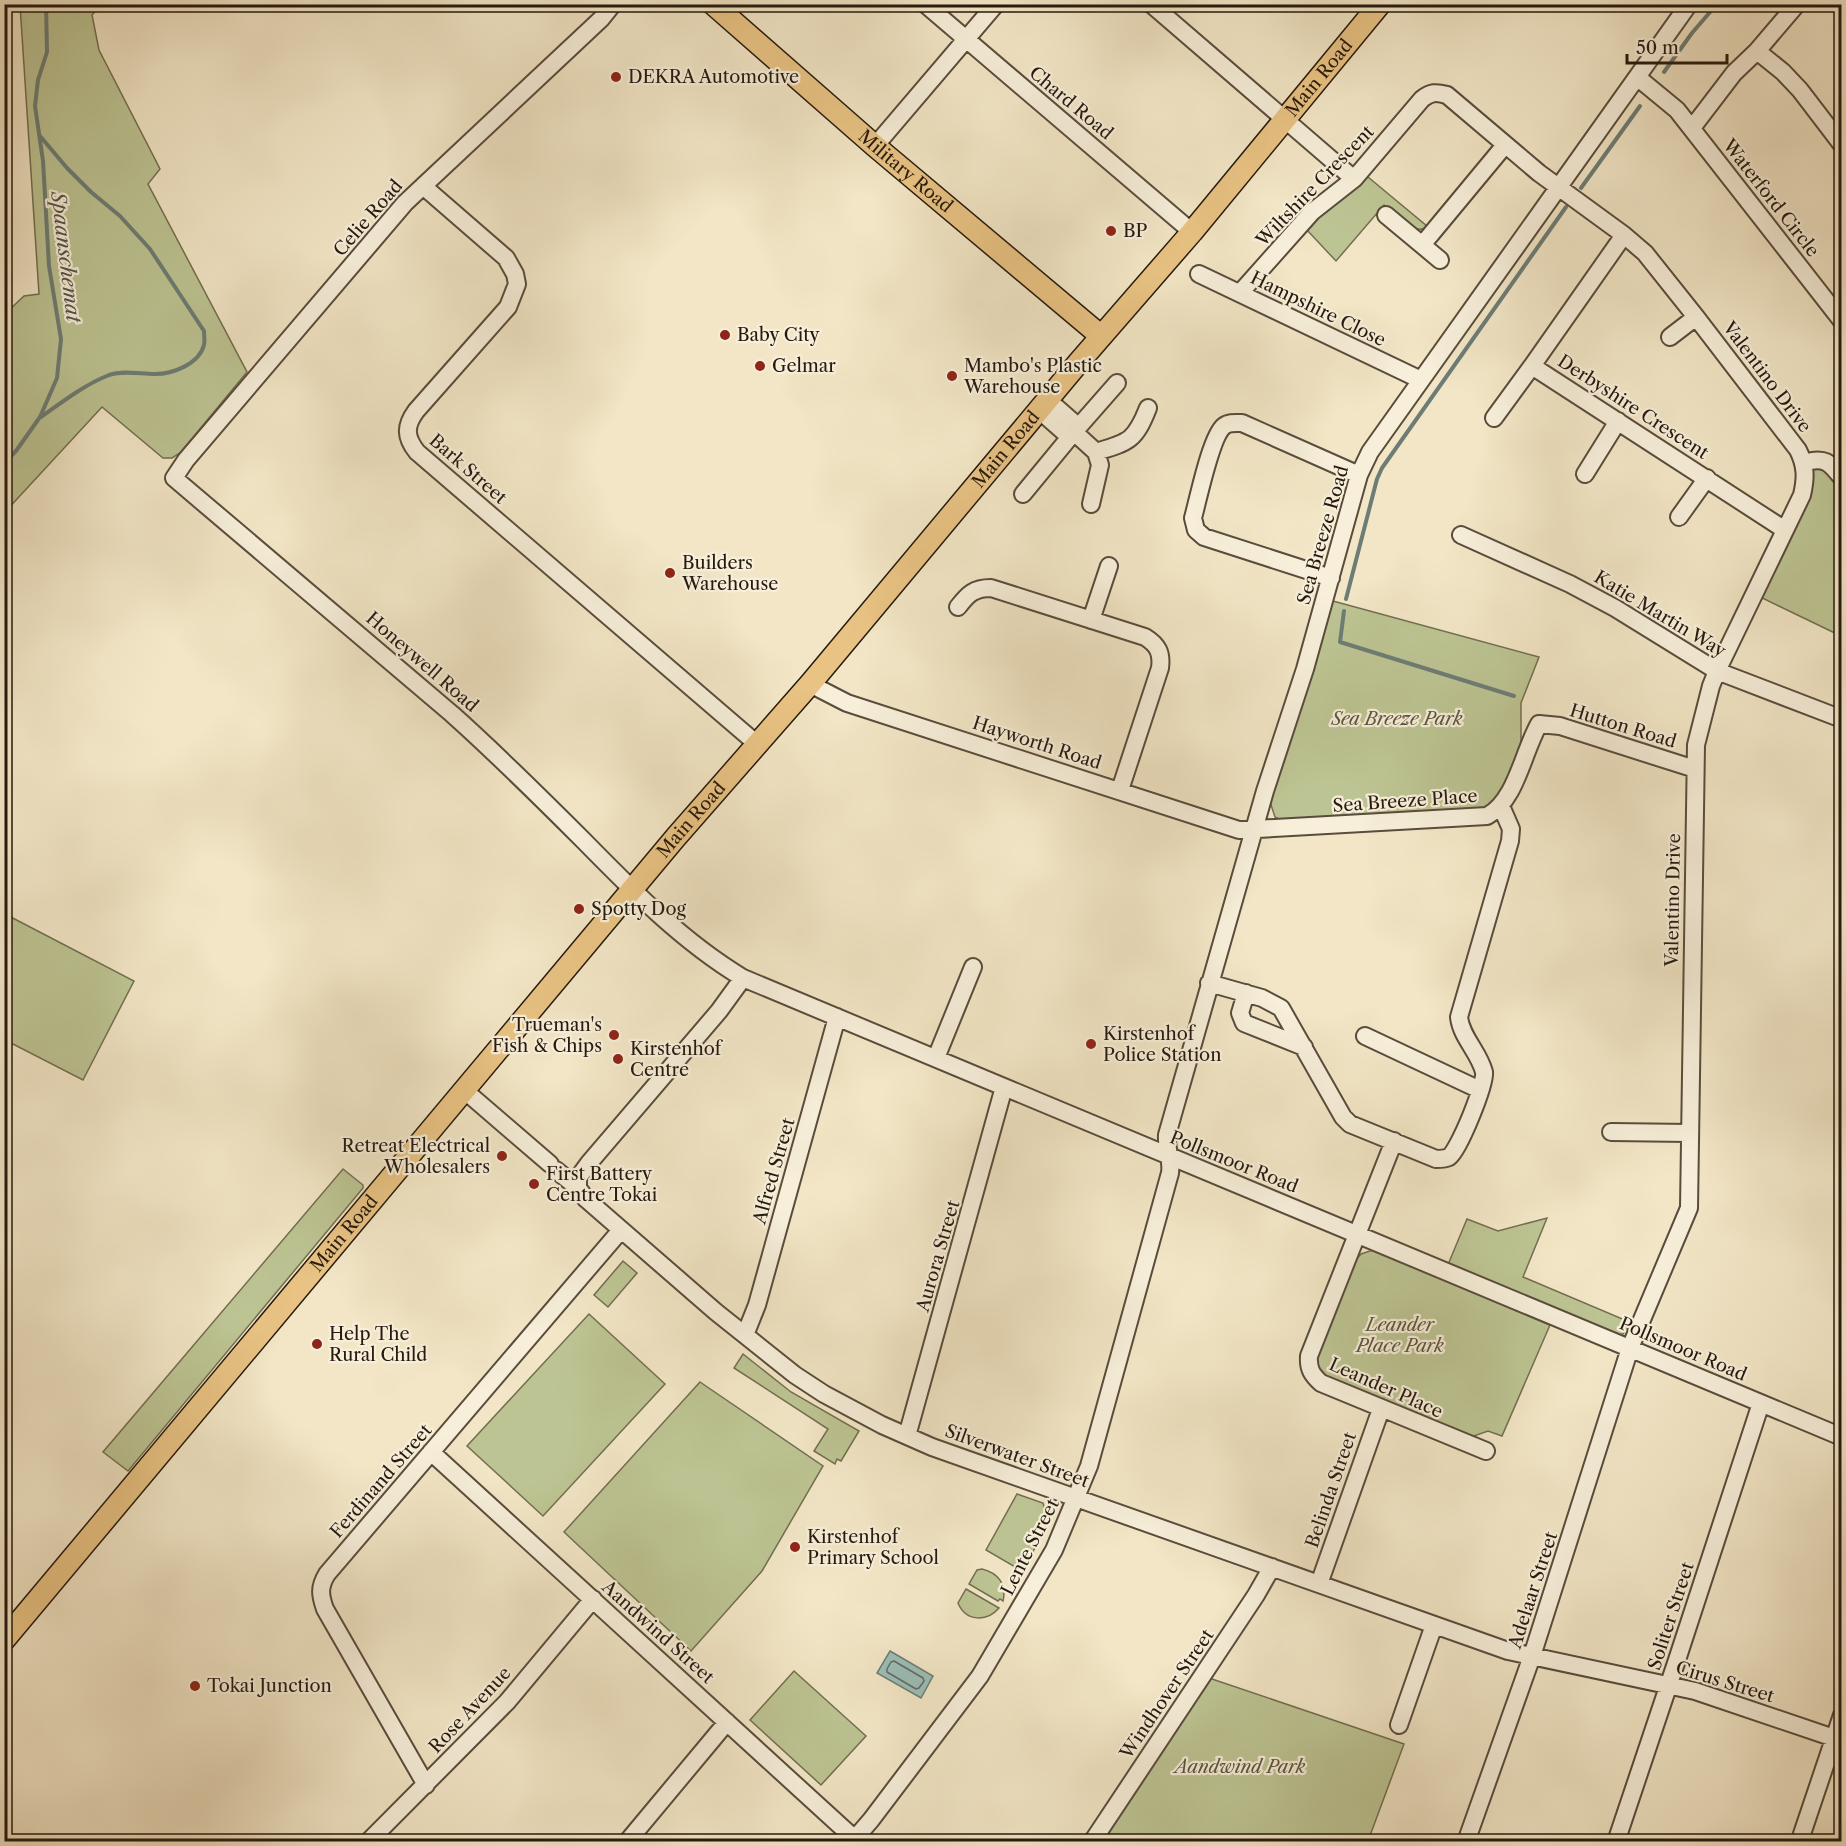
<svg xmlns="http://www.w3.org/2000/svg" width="1846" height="1846" font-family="'Libre Caslon Text',serif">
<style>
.green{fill:#bdc493;stroke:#726e50;stroke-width:1.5}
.water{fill:#9cbfb9;stroke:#6d7d75;stroke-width:1.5}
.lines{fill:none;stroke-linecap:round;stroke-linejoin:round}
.shore{stroke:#616c64;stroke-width:1.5}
.stream{stroke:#6d7d75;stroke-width:4}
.minor-casing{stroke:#594c3c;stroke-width:20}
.major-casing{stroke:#26190e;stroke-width:24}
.minor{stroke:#f7efda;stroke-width:16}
.major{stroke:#e9c383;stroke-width:21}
.poi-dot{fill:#8f2418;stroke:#f7efda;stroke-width:2}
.labels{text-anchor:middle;stroke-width:4.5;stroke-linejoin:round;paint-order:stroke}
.poi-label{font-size:18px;fill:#26190e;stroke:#f7efda;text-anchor:start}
.street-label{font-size:18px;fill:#26190e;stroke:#f7efda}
.park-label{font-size:18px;font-style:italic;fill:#5b553d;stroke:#f7efda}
.water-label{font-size:20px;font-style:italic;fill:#4f534a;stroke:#f7efda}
</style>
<rect width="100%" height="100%" fill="#f2e6c6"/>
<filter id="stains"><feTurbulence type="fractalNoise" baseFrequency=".00333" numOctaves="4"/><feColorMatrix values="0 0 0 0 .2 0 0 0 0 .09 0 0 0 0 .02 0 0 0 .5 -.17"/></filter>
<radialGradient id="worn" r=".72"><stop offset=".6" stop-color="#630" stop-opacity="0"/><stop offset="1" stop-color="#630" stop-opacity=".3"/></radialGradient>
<!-- green -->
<path class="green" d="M 20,5 L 101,5 L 92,15 L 99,50 L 160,169 L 148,184 L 247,372 L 180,453 L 172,458 L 163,458 L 102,407 L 5,512 L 5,314 L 24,296 L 39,294 Z
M 1368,177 L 1428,227 C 1412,236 1396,215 1384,205 L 1336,261 L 1306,229 L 1321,212 Z
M 1813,460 L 1841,478 L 1841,636 L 1754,594 Z
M 1333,601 L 1539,657 L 1521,703 L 1521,745 L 1499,799 L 1489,809 L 1287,823 L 1275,817 L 1270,802 Z
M 5,914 L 134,981 L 83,1080 L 5,1040 Z
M 343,1169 L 363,1185 L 363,1188 L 128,1471 L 103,1452 Z
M 1547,1218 L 1523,1277 L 1632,1323 L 1623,1334 L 1610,1335 L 1447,1267 L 1467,1219 L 1498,1231 Z
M 1373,1250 L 1550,1325 L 1502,1436 L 1488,1431 L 1471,1437 L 1327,1379 L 1317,1369 L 1315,1356 L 1354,1262 L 1361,1254 Z
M 623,1261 L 637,1273 L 608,1307 L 594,1295 Z
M 589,1314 L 665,1384 L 543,1516 L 467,1446 Z
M 743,1354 L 791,1392 L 859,1431 L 841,1461 L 837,1459 L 835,1464 L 814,1451 L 828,1429 L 734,1368 Z
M 700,1382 L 823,1466 L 762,1571 L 691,1651 L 564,1532 Z
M 1017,1494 L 1043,1503 L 1049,1523 L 1022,1571 L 986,1550 Z
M 982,1569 C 998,1573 1007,1584 1003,1601 L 1000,1599 L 998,1601 L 969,1584 L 977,1570 Z
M 966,1589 L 999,1608 C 987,1622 966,1622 958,1603 Z
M 794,1671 L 866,1736 L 821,1785 L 750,1720 Z
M 1209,1678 L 1404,1744 L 1368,1841 L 1100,1842 Z"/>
<!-- water -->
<path class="water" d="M 890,1651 L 933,1676 L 921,1698 L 877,1673 Z"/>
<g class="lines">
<!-- shore -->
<path class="shore" d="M 894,1661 L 923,1678 L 924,1681 L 919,1688 L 916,1689 L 887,1672 L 887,1669 L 891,1662 Z"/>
<!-- stream -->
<path class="stream" d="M 1664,72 L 1692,33 L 1717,4
M 40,136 L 67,168 L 91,192 L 120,216 L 150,249 L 204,331 C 204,335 205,341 204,345 C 199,364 173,374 155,374 C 140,374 123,370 109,375 C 84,385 62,402 41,417
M 1581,188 L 1640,106
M 4,463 L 16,451 L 40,417 L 57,378 L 61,339 L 49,266 L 43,161 L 35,106 L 38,80 L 47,52 L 46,4
M 1346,599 L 1377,479 L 1382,468 L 1566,207
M 1344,611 L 1340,642 L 1514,696"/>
<!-- minor casing -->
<g class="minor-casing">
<path id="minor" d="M 613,4 L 601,19 L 405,203 L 186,460 L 174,478 L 452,714 C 498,755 541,798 584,841 C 633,891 683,942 743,978 L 1842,1437
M 925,4 L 1192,232
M 1151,4 L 1354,179
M 1839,4 L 1842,6
M 1757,51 L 1783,72 L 1800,90 L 1842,145
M 1637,77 L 1677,110 L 1842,321
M 1692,128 L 1734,73 L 1757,51 L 1797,4
M 875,146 L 996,4
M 423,186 L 506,258 L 515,274 L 517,284 L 508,307 L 416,411 C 405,426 405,437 417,452 L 757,744
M 1386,215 L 1440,260
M 1624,235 L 1532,366 L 1785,530
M 1422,245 L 1505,145
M 1199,274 L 1421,380
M 1240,293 L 1312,212 L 1354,179 L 1422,99 C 1431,92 1436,92 1447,95 L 1539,173 L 1624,235 L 1645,253 L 1696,317 L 1798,450 C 1806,466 1806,478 1802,495 L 1717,671 L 1711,686 L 1696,745 L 1689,1208 L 1630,1348 L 1532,1656 L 1466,1842
M 1670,337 L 1696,317
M 1048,400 L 1073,422 L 1074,432
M 1039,410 L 1064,432 L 1074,432 L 1096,452 C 1129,442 1135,441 1148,408
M 1494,418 L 1532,366
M 1804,463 C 1825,456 1830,463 1842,478
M 1585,474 L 1618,421
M 1023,494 L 1074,432 L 1117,383
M 1091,504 L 1100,465 L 1096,452
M 1679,517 L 1707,478
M 1461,535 L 1570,584 L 1615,608 L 1717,671 L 1842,719
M 1331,578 L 1204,537 L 1196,530 L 1193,518 C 1198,500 1211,436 1224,426 C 1229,422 1236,423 1242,423 L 1359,475
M 958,607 C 968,594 974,588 991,588 L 1145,637 C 1158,645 1162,653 1160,668 L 1120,790
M 1091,620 L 1109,566
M 810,684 L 847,703 L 1239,830 L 1487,816 C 1516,801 1523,752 1539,724 L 1560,726 L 1695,769
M 1209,983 L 1262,998 L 1281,1008 L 1343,1117 L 1350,1124 L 1436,1159 C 1440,1159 1445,1159 1449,1157 C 1459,1150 1486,1083 1484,1072 C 1479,1052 1461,1037 1459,1017 L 1510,841 L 1511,829 L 1501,806
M 1246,993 L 1240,1013 L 1244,1023 L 1304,1047
M 1365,1036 L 1480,1090
M 936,1058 L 973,967
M 464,1090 L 550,1164
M 1611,1132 L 1690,1133
M 1394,1141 L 1309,1356 C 1308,1369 1312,1375 1321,1383 L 1486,1451
M 556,1170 L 578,1188 L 586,1199 L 716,1312 L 795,1375 L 824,1394 L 882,1425 L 932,1447 L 1508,1651 L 1695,1691 L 1834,1738
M 578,1188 L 578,1178 L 589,1163 L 719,1011 L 743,978
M 745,1335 L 757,1305 L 837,1017
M 907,1436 L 1004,1087
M 431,1452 L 858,1842
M 1319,1584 L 1381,1409
M 1399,1725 L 1434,1625
M 426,1785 L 325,1609 C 320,1595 319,1587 327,1574 L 621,1230
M 368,1842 L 507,1702 L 593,1599
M 627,1842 L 727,1722
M 852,1842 L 871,1820 L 980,1676 L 1054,1550 L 1089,1466 L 1170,1173 C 1172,1160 1166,1149 1167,1135 L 1265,791 L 1305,669 L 1359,475 L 1370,452 L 1689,4
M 1092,1842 L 1256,1595 L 1272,1567
M 1616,1842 L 1677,1660 L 1761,1403
M 1802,1842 L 1802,1834 L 1842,1715"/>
</g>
<!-- major casing -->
<g class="major-casing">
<g id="major">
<path id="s1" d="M 713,4 L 875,146 L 1101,336"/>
<path id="s2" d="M 4,1640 L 676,837 L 810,684 L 1079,362 L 1192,232 L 1380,4"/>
</g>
</g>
<!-- minor -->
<use href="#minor" class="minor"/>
<!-- major -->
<use href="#major" class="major"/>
</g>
<!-- markers -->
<g class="poi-dot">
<circle cx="616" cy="77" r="6"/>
<circle cx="1111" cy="231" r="6"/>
<circle cx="725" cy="335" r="6"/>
<circle cx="760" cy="366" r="6"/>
<circle cx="952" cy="376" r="6"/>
<circle cx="670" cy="573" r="6"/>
<circle cx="579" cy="909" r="6"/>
<circle cx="614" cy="1035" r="6"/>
<circle cx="1091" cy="1044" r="6"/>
<circle cx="618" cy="1059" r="6"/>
<circle cx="502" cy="1156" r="6"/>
<circle cx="534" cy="1184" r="6"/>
<circle cx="317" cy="1344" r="6"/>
<circle cx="795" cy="1547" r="6"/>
<circle cx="195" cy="1686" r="6"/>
</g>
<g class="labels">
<!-- poi labels -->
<g class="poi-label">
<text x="628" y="83">DEKRA Automotive</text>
<text x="1123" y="237">BP</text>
<text x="737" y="341">Baby City</text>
<text x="772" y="372">Gelmar</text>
<text x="964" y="372">Mambo's Plastic<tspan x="964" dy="21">Warehouse</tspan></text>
<text x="682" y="569">Builders<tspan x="682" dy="21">Warehouse</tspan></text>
<text x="591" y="915">Spotty Dog</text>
<text x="602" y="1031" text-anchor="end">Trueman's<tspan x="602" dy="21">Fish &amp; Chips</tspan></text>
<text x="1103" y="1040">Kirstenhof<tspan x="1103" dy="21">Police Station</tspan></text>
<text x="630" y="1055">Kirstenhof<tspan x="630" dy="21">Centre</tspan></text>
<text x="490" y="1152" text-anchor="end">Retreat Electrical<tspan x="490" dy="21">Wholesalers</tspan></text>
<text x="546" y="1180">First Battery<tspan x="546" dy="21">Centre Tokai</tspan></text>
<text x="329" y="1340">Help The<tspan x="329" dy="21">Rural Child</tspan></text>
<text x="807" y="1543">Kirstenhof<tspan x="807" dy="21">Primary School</tspan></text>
<text x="207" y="1692">Tokai Junction</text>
</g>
<!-- street labels -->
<g class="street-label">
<text dy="6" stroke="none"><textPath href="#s2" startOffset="2042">Main Road</textPath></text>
<text transform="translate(1071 103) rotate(40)" y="6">Chard Road</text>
<text dy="6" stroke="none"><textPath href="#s1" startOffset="255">Military Road</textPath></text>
<text transform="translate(1315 186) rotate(-46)" y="6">Wiltshire Crescent</text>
<text transform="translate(1771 198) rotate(52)" y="6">Waterford Circle</text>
<text transform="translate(368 218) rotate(-49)" y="6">Celie Road</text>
<text transform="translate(1318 309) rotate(26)" y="6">Hampshire Close</text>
<text transform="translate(1767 377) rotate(53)" y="6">Valentino Drive</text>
<text transform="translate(1633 407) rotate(33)" y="6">Derbyshire Crescent</text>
<text dy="6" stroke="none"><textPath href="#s2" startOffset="1556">Main Road</textPath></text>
<text transform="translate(468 469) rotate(41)" y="6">Bark Street</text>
<text transform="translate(1323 535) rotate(-74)" y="6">Sea Breeze Road</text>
<text transform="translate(1660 614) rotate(31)" y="6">Katie Martin Way</text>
<text transform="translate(422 662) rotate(41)" y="6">Honeywell Road</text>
<text transform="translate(1623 726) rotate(17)" y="6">Hutton Road</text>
<text transform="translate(1037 743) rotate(18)" y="6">Hayworth Road</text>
<text transform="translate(1405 801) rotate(-4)" y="6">Sea Breeze Place</text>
<text dy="6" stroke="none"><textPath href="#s2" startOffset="1070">Main Road</textPath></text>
<text transform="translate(1673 900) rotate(-89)" y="6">Valentino Drive</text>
<text transform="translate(1234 1162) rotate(22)" y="6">Pollsmoor Road</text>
<text transform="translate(774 1171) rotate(-74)" y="6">Alfred Street</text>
<text dy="6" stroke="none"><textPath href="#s2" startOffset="530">Main Road</textPath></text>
<text transform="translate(938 1256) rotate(-74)" y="6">Aurora Street</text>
<text transform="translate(1683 1349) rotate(23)" y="6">Pollsmoor Road</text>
<text transform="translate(1386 1388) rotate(24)" y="6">Leander Place</text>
<text transform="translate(1017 1456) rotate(20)" y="6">Silverwater Street</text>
<text transform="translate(381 1481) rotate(-49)" y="6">Ferdinand Street</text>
<text transform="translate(1331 1490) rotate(-71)" y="6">Belinda Street</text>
<text transform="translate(1030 1547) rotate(-63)" y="6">Lente Street</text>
<text transform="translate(1533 1590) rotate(-72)" y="6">Adelaar Street</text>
<text transform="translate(1671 1616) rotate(-72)" y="6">Soliter Street</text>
<text transform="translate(658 1632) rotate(42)" y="6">Aandwind Street</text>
<text transform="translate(1725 1682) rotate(17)" y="6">Cirus Street</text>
<text transform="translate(1167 1694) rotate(-56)" y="6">Windhover Street</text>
<text transform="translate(470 1710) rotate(-47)" y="6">Rose Avenue</text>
</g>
<!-- park labels -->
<g class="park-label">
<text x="1397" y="725">Sea Breeze Park</text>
<text x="1400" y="1331">Leander<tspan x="1400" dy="21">Place Park</tspan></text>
<text x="1240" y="1773">Aandwind Park</text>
</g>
<!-- water labels -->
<g class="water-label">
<text transform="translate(66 257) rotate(83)" y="7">Spaanschemat</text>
</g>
</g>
<!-- margin -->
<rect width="1846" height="1846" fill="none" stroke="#f2e6c6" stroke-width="24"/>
<rect x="6" y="6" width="1834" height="1834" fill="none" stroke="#26190e" stroke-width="3"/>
<rect x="12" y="12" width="1822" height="1822" fill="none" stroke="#26190e" stroke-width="1.5"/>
<!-- scale -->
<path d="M1627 54v9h100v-9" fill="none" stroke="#26190e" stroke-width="3"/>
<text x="1636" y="54" font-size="18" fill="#26190e" stroke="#f7efda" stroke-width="4.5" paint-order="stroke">50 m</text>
<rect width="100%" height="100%" filter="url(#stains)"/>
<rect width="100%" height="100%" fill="url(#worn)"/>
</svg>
